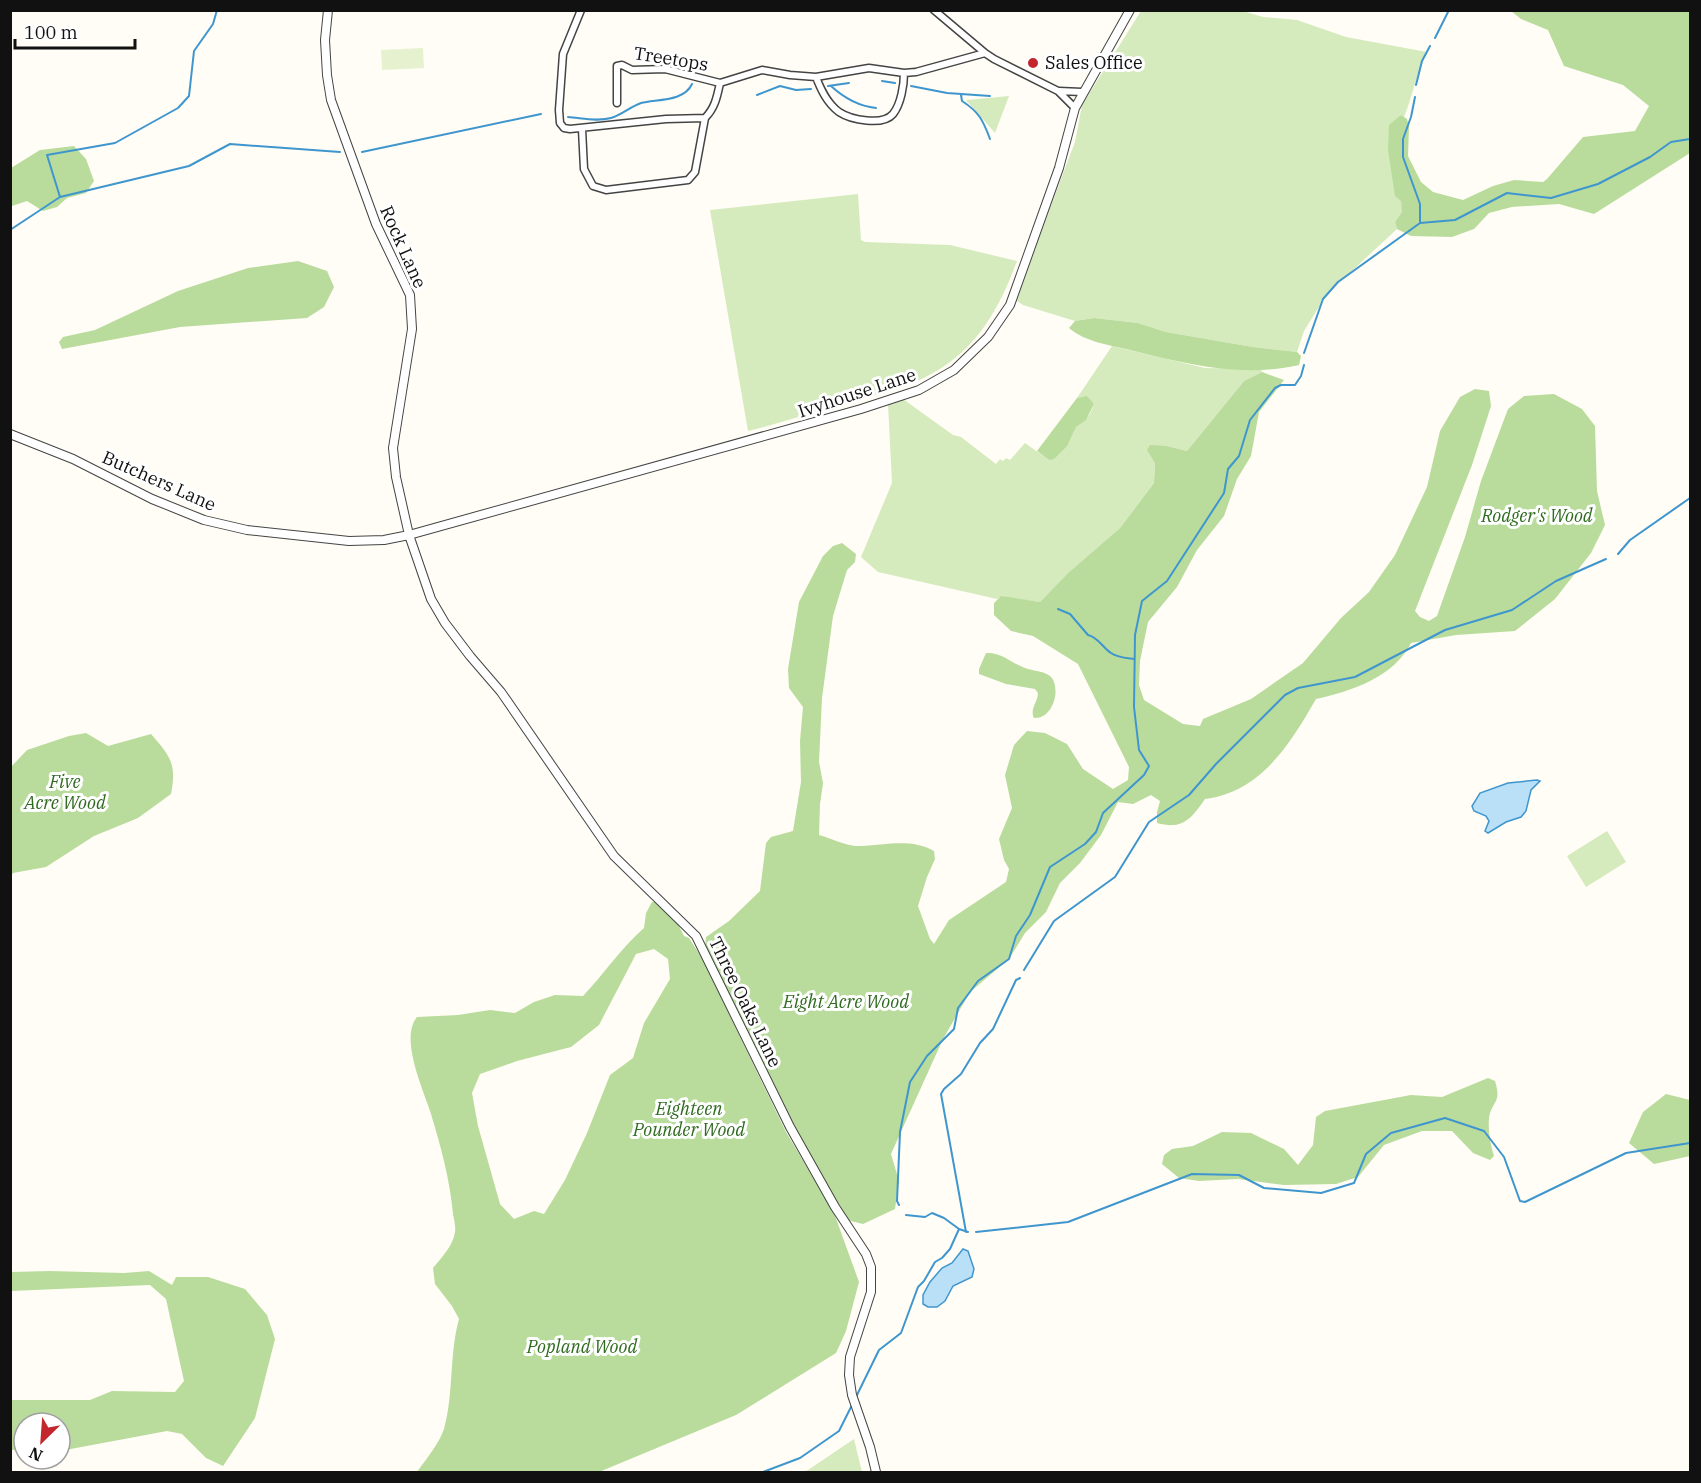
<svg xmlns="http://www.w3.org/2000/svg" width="1701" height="1483" font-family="'IBM Plex Serif',serif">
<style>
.green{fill:#d5ebbd}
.forest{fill:#b9dc9c;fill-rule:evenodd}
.pitch{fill:#e6f2cf}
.water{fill:#b9e0f7;stroke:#3f96cf;stroke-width:1.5}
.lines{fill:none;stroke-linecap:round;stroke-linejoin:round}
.stream{stroke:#3f96cf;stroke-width:2}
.minor-casing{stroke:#444;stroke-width:9}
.tertiary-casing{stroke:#444;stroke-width:10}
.minor{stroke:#fff;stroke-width:6}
.tertiary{stroke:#fff;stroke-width:8}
.poi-dot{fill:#c4262e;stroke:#fff;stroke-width:2}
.labels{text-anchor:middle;stroke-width:6;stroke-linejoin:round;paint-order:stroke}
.street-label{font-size:18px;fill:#111;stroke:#fff}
.poi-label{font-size:18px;fill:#111;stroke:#fff;text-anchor:start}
.park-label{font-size:18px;font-style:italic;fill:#2f6b1f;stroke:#fff}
</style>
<rect width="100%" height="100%" fill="#fffdf5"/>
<!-- green -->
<path class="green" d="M 1141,11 L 1243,11 L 1263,17 L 1297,20 L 1346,37 L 1427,52 C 1416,74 1413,95 1404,117 L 1400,115 L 1402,213 L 1395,222 L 1397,229 L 1327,294 L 1304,331 L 1297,352 L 1253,347 L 1166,332 L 1138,323 L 1094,318 L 1075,321 L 1023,305 L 1017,301 L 1016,298 L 1075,142 L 1082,105 Z
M 1009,96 L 995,133 L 966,100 L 967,100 Z
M 858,194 L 861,240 L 865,242 L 950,245 L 1017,261 C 1000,307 978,348 933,373 C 908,388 874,394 846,403 C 814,412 781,423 748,431 L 710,210 Z
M 1112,346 L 1205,368 L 1261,369 L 1262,372 L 1244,381 L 1187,451 L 1167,446 L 1155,463 L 1154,483 L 1120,528 L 1068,573 L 1040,602 L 1001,597 L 997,599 L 878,572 L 861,557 L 892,483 L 888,404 L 903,399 L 953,435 L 961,437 L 996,464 L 1000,459 L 1003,461 L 1006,458 L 1010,460 L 1025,443 L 1049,460 C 1058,450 1068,435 1077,426 C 1088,416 1088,420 1094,404 L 1087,397 L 1077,398 Z
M 1607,831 L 1626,862 L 1586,887 L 1567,856 Z
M 854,1439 L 862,1472 L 803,1472 L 808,1470 Z"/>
<!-- forest -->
<path class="forest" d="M 1511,11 L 1690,11 L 1690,153 L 1594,214 L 1559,204 L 1512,207 L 1489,213 L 1474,229 L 1452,237 L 1411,236 L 1397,229 L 1395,222 L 1402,212 L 1401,201 L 1395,196 L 1388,150 L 1389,125 L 1401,115 L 1407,119 L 1409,127 L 1408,156 L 1421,182 L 1433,192 L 1463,200 L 1493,186 L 1514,180 L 1543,182 L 1547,179 L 1583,137 L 1635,131 L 1649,106 L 1623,85 L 1564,66 L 1548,30 L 1521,19 Z
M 74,146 L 86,159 L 94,181 L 86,193 L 67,198 L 57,207 L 43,211 L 27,201 L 12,206 L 11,210 L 11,168 L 40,150 Z
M 298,261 L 327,271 L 334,287 L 324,307 L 307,318 L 180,327 L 62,349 L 59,342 L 63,337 L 95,330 L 178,291 L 248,268 Z
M 1094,318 L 1138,323 L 1166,332 L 1253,347 L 1297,352 L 1301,356 L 1299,365 C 1241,378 1186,364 1130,350 C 1110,345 1085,342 1069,328 L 1075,321 Z
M 1262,372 L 1284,380 L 1259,412 L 1251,456 L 1237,479 L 1224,516 L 1197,550 L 1177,587 L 1148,622 L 1140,661 L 1139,685 L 1144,700 L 1183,724 L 1200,726 L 1203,719 L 1251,699 L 1303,663 L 1341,618 L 1369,592 L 1395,555 L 1427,487 L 1440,431 L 1460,397 L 1475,389 L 1489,391 L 1491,406 L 1472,465 L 1415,611 L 1420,617 L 1429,621 L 1437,616 L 1465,537 L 1481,481 L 1508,409 L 1524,396 L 1554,394 L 1582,409 L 1595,426 L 1597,491 L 1605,525 L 1591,553 L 1555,599 L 1515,631 L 1456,635 L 1411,643 C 1394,677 1352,691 1316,699 C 1290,744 1261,792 1205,799 C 1191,819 1183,830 1157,823 L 1157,812 L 1160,801 L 1151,795 L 1133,804 L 1118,802 L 1101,835 L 1080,863 L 1060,883 L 1046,912 L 1025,933 L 1009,959 L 970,992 L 943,1039 L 891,1154 L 899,1181 L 895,1209 L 863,1224 L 847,1220 L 814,1166 L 705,950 L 706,937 L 729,921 L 760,891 L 766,843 L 771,837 L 793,831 L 801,782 L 800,741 L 803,707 L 789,688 L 788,669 L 799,602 L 823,556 L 833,546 L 842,543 L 856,554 L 855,562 L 847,570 L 833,616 L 822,698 L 819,762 L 823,783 L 820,804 L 819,835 C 830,838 844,845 855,846 C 880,846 911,837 934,851 L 935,859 L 927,877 L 918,906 L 930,939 L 934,944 L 949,920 L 1006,882 L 1009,869 L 1004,860 L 999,839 L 1012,808 L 1005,775 L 1014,745 L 1027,731 L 1045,733 L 1067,744 L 1083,769 L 1113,789 L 1128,780 L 1129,767 L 1078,664 L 1033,636 L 1011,631 L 994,615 L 994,603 L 1001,596 L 1040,602 L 1068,573 L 1120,528 L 1154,483 L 1155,463 L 1147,450 L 1150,445 L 1167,446 L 1187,451 L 1244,381 Z
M 1087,396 L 1094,404 L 1086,420 L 1076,427 L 1067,446 L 1054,459 L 1049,460 L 1037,451 L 1077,398 Z
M 986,653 C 1002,652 1011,663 1025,668 C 1032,671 1047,671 1052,678 C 1061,692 1052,719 1034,718 L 1033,716 C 1031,707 1038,701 1038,693 L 1035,689 L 1006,684 L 979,674 L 979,669 Z
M 86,733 L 108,746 L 151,734 C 170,756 177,763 171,794 L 138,818 L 94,836 L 46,867 L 13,873 L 11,876 L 11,767 L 27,750 L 69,736 Z
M 652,902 L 658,902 L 677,922 L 684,936 L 689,938 L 702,958 L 786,1132 L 834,1213 L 859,1282 L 846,1331 L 836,1353 L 736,1415 L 599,1472 L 417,1472 C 426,1459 439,1444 444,1429 C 454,1393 449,1355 459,1319 L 452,1306 L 435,1284 L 433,1268 C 441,1258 453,1246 455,1232 C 456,1227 454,1220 453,1214 C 450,1180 441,1147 431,1114 C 424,1091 399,1039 417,1017 L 458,1015 L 490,1010 L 515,1013 L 534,1002 L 555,995 L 583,996 C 604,974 621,948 644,928 L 646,913 ZM 654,949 L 668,959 L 670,979 L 644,1023 L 633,1058 L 610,1075 L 587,1133 L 565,1180 L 544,1214 L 534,1211 L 514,1219 L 500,1204 L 478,1126 L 472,1093 L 480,1074 L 517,1061 L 571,1047 L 599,1025 L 636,954 Z
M 1488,1078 L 1495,1081 C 1502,1104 1492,1100 1489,1118 C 1488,1130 1490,1144 1494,1156 L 1490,1160 L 1473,1153 L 1452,1131 L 1422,1131 L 1384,1145 L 1358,1177 L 1336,1184 L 1284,1185 L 1238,1179 L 1199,1181 L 1179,1178 L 1162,1164 L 1164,1155 L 1172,1149 L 1193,1146 L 1222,1132 L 1251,1133 L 1284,1149 L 1298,1165 L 1313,1145 L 1316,1117 L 1325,1111 L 1411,1095 L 1442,1097 Z
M 1666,1094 L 1690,1100 L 1690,1156 L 1654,1164 L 1629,1143 L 1643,1112 Z
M 50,1271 L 124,1273 L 149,1271 L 172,1285 L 176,1277 L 208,1277 L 245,1289 L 267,1315 L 275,1339 L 255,1418 L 223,1466 L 206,1458 L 182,1434 L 167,1431 L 60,1451 L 60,1423 L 24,1423 L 24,1450 L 11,1450 L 11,1400 L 90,1400 L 112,1391 L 175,1392 L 184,1381 L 166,1299 L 150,1285 L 11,1291 L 11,1272 Z"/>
<!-- pitch -->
<path class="pitch" d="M 423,48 L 424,68 L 382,70 L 381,50 Z"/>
<!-- water -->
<path class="water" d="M 1537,780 L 1540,781 L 1531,790 L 1526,811 L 1521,817 L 1506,822 L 1488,833 L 1485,831 L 1489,821 L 1486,816 L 1474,811 L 1472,806 L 1480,793 L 1508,783 Z
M 963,1249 L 968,1251 L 974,1269 L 972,1277 L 953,1286 L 945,1301 L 937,1307 L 928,1307 L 923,1304 L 923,1295 L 930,1282 L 942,1268 L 952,1263 Z"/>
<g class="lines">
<!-- stream -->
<path class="stream" d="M 1435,38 L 1449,10
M 882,81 L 895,83
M 1416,85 L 1422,61 L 1430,46
M 828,86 L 849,83
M 831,86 C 844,98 858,106 876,108
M 911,86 L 947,93 L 990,96
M 757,95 L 780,86 L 796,90 L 811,89
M 961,95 L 962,101 C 979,112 983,120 990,139
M 1415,97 L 1411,117 L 1403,139 L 1403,157 L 1420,204 L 1420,223
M 568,117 C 582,118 597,122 611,118 C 621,115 630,107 641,103 C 656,99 684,102 692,84
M 362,152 L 541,114
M 60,197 L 47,155 L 115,143 L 178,108 L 189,96 L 194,51 L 213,24 L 217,10
M 10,230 L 60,197 L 189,166 L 230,144 L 340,152
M 1304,353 L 1323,299 L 1338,282 L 1420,223 L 1455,220 L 1507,193 L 1551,198 L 1598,184 L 1650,157 L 1671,142 L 1690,139
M 1618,554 L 1630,540 L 1690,498
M 1058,609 L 1070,614 L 1088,635 C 1098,637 1103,648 1111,653 C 1118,658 1126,658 1134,659
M 1024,970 L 1054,921 L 1115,877 L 1149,822 L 1189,795 L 1216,764 L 1285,695 L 1298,688 L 1355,677 L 1445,630 L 1512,610 L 1556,581 L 1606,559
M 899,1205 L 897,1201 L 900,1132 L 910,1082 L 927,1056 L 954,1029 L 958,1008 L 978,981 L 1009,959 L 1016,936 L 1030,915 L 1050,867 L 1085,844 L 1096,832 L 1103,813 L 1144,775 L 1149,766 L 1139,750 L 1134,707 L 1135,635 L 1142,601 L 1167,581 L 1224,493 L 1228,469 L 1239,456 L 1250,420 L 1275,388 L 1281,385 L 1295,385 L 1301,376 L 1304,365
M 906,1215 L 925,1217 L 932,1213 L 944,1218 L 959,1229
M 966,1232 L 941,1094 L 944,1089 L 961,1074 L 980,1043 L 993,1029 L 1016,980 L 1020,978
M 976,1232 L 1068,1222 L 1192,1174 L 1239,1175 L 1264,1188 L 1321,1193 L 1354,1183 L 1366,1154 L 1391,1133 L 1445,1118 L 1484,1131 L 1504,1157 L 1520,1201 L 1525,1202 L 1626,1153 L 1690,1143
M 856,1397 L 879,1350 L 901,1333 L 918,1287 L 924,1281 L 935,1262 L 942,1258 L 950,1249 L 959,1229 L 968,1232
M 763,1472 L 800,1458 L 839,1431 L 852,1405"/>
<!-- minor casing -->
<g class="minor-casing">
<path id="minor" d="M 581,10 L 563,54 L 559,110 L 560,123 L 564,128 L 570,129 L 666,119 L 705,118 C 715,108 717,97 720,83 L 762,70 L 790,75 L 816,77 L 869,68 L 904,73 L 916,72 L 985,53 L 994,59 L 1058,91 L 1075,108
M 934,10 L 985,53
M 816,77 C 821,90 827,103 839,112 C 851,120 883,126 893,114 C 901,104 904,85 904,73
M 1059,91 L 1082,92
M 617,103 L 617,66 L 622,65 L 632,70 L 665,69 L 720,83
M 582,129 L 584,169 L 593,186 L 606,190 L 688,180 L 695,172 L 705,118"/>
</g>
<!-- tertiary casing -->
<g class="tertiary-casing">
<path id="tertiary" d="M 328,10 L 325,40 L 327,75 L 331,100 L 376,224 L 410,295 L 412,329 L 393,448 L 396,477 L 409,535 L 431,599 L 445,623 L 470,656 L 501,692 L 614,856 L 696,936 L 790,1127 L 835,1207 L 866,1254 L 871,1267 L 871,1292 L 850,1357 L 849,1375 L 852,1395 L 870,1447 L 876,1472
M 10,434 L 73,459 L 152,499 L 204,520 L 247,530 L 349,541 L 384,540 L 409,535 L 861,409 L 919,390 L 954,370 L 988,337 L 1010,305 L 1059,168 L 1075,108 L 1130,10"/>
</g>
<!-- minor -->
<use href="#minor" class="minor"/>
<!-- tertiary -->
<use href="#tertiary" class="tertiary"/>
</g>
<!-- markers -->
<circle class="poi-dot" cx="1033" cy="63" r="6"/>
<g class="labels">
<!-- street labels -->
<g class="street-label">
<text transform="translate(671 59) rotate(9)" y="6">Treetops</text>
<text transform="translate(403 247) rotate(66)" y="6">Rock Lane</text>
<text transform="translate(857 393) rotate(-18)" y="6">Ivyhouse Lane</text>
<text transform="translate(159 481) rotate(24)" y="6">Butchers Lane</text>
<text transform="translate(745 1002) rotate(64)" y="6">Three Oaks Lane</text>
</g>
<!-- poi labels -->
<g class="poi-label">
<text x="1045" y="69">Sales Office</text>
</g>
<!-- park labels -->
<g class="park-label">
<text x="1537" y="522">Rodger's Wood</text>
<text x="65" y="788">Five<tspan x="65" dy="21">Acre Wood</tspan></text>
<text x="846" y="1008">Eight Acre Wood</text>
<text x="689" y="1115">Eighteen<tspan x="689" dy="21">Pounder Wood</tspan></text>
<text x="582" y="1353">Popland Wood</text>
</g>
</g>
<!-- border -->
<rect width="1701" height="1483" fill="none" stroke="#111111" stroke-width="24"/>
<!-- north arrow -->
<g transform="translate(42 1441) rotate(205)"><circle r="28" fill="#ffffff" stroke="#a0a0a0" stroke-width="1.5"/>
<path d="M0-4.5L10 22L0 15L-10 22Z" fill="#c4262e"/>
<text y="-9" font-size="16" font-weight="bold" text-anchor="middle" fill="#111111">N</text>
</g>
<!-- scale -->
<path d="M15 39v9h120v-9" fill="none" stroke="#111111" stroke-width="3"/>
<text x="24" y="39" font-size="18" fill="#111111" stroke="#ffffff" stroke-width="4.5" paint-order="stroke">100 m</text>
</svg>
